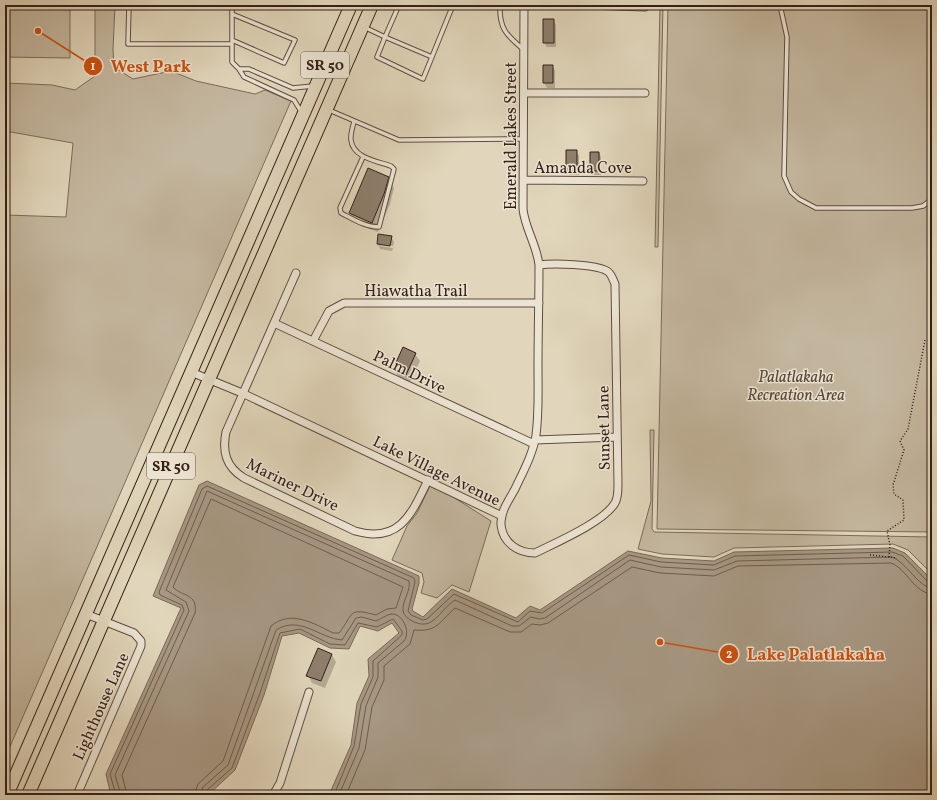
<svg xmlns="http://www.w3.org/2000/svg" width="937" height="800" font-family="Vollkorn,serif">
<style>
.green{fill:#c4b79f;stroke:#7c6b5b}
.water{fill:#a79883;stroke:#796858}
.shadow{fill:#0003}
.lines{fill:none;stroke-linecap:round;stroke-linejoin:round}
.shore{stroke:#6e5c4d;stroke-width:1}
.building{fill:#8e7e6c;stroke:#351f17}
.service-casing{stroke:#604d40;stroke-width:5.5}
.minor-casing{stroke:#604d40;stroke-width:9}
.trunk-casing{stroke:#351f17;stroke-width:14}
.path{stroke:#351f17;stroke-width:1.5;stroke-dasharray:1 2;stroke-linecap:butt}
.service{stroke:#ece4d3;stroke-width:3.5}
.minor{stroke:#ece4d3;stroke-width:7}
.trunk{stroke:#e1d6bb;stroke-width:12}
.labels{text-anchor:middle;stroke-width:3;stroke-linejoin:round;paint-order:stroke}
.shield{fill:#ece4d3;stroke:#6c5a4f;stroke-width:1}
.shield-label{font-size:15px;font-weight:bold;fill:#351f17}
.street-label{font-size:16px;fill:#351f17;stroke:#ece4d3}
.park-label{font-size:16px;font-style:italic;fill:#594539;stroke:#ece4d3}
.leader{fill:none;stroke:#cd500e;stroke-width:1.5}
.callout-dot{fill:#cd500e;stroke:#ece4d3;stroke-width:1.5}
.mark-label{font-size:12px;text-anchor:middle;font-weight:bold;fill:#fff}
.callout-label{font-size:17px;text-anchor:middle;font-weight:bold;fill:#cd500e;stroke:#ece4d3;stroke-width:3;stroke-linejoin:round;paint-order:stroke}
</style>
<rect width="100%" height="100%" fill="#e1d6bb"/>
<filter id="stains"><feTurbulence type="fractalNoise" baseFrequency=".005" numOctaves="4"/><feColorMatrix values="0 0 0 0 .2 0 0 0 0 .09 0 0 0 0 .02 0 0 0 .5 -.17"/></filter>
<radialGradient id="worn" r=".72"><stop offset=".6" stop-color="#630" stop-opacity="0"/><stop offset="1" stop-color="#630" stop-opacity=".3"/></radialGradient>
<!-- green -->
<path class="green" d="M 5,5 L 70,5 L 70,58 L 5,57 Z
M 95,5 L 115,5 L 113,50 L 114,67 L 133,79 L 171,71 L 196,81 L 255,94 L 265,90 L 291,101 L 5,758 L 5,215 L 66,217 L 73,143 L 5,131 L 5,83 L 52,85 L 75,90 L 95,76 Z
M 660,5 L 663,5 L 658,247 L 655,247 Z
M 668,5 L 932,5 L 932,532 L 657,529 Z
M 650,430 L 654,430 L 652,529 L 654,532 L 932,537 L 932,574 L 908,550 L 893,544 L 734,548 L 714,557 L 662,554 L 638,549 L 651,501 Z
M 430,486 L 453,497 L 491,521 L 469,592 L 452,585 L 437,598 L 421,593 L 424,582 L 422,573 L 392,560 L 407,526 L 417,513 Z"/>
<!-- water -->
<path class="water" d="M 207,481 L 419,576 L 419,583 L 412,609 L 413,611 L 423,617 L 452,589 L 516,618 L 530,606 L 540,610 L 628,551 L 662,558 L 714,561 L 734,552 L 893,548 L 905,553 L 932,580 L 932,795 L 329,795 L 351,745 L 357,703 L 369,676 L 368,659 L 399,633 L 392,623 L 378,631 L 360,626 L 349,649 L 330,648 L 299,633 L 282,636 L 264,695 L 235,770 L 208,795 L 113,795 L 110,791 L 106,774 L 181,608 L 153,596 L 199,485 Z"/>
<!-- shadow -->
<path class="shadow" d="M 553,20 L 556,25 L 556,47 L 547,47 L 544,42 Z
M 544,66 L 552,66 L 555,70 L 555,88 L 547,88 L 544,83 Z
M 576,151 L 579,156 L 579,175 L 570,175 L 567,171 Z
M 599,153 L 601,157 L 601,175 L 594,175 L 591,170 Z
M 388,178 L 394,188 L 390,204 L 378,232 L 355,223 L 350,213 Z
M 391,237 L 394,242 L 393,246 L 380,244 L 380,246 L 393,248 L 392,251 L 380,249 L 378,244 Z
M 415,354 L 420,361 L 410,382 L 398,376 L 394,369 Z
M 332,655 L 336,662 L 325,688 L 312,683 L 308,675 Z"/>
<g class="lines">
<!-- shore -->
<path class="shore" d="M 116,795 L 110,774 L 184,610 L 182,605 L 160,595 L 159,592 L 202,489 L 207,486 L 414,578 L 415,582 L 408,611 L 411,615 L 423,620 L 427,619 L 454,594 L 518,622 L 530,611 L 542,613 L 629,555 L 661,562 L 714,565 L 735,556 L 892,552 L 903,556 L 928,582 L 932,583
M 121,795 L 115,775 L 189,611 L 186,602 L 166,590 L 207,491 L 409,581 C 411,590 403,600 403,609 C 403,615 407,618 412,621 C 434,632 438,611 455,600 L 512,626 L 519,626 L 531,617 L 539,619 L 545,618 L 630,560 L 661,567 L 714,570 L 737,561 L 892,557 C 907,563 918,587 932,588
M 127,795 L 122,775 L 195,613 C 198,593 182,597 173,587 L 211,499 L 403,587 L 396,608 L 387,609 L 376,615 C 347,607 354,614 339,633 L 333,633 C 315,624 291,609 271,626 L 223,761 L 198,784 L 194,795
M 200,795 L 203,787 L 228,765 L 276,630 C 300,615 319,638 342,640 L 356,618 L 362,617 L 376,621 C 381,619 386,615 391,614 C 403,613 411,632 404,641 L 378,663 L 378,677 L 366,706 L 359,748 L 339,795
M 205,795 L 207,790 L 232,768 L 260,693 L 280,633 L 300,629 L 330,644 L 345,645 L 358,623 L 377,627 L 393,619 L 402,631 L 402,635 L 373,661 L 373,677 L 361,704 L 354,746 L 334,795
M 346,795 L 365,750 L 372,707 L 384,680 L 384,666 L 410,644 L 414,630 C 438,632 439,622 455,608 L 510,632 L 521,632 L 532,624 L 540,625 L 548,623 L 632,567 L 660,573 L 714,576 L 738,566 L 891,563 C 907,569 914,593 932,594"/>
</g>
<!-- building -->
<path class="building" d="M 543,19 L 554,19 L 554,43 L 543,43 Z
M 543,65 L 553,65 L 553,83 L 543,83 Z
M 566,150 L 577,150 L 577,171 L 566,171 Z
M 590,152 L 599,152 L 599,171 L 590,171 Z
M 368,168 L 389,177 L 384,194 L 372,223 L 349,213 Z
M 378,234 L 392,236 L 390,246 L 377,244 Z
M 403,347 L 416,353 L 406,375 L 393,369 Z
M 318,648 L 332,654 L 321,681 L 306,676 Z"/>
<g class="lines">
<!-- service casing -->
<g class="service-casing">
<path id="service" d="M 129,5 L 128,44 L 232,44
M 232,5 L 232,62 L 239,69
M 293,5 L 299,5
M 500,5 C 499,28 506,35 523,49
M 780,5 L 787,37 L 784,176 L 791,192 L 799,199 L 816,208 L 912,208 L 923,206 L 932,199
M 232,14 L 295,40 L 284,63 L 232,40
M 366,28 L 385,37 L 399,5
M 432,57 L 385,37 L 377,57 L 423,79 L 453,5
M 329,110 L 399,140 L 523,139
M 302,113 L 294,100 L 244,77 L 239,69 L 249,69 L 293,88 L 313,86
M 354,121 C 353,127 350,134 351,140 C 353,158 377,161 391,166 L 394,169 L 379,227 C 365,227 353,219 341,213 L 340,208 L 363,157"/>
</g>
<!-- minor casing -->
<g class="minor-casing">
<path id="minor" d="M 524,5 L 523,209 C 525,229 537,245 539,265 C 539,300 538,334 538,368 C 538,391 539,413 536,435 C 533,454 523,472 515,489 C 509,500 500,512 501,525 C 503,543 518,553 535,553 C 555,543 604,522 615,503 C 618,498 618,491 618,485 L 615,284 C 613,280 612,274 607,271 C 595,264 553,263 539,265
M 588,5 L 645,7
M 524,93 L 645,93
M 523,180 L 643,181
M 296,273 L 226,432 C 222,452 226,467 244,478 L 355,531 C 400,544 412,513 428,480
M 274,323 L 534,444
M 313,341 L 329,311 L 344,303 L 539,303
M 191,372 L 242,393 L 502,516
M 535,440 L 617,437
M 77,795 L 141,646 L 141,641 L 134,633 L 86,614
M 273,795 L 280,783 L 309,692"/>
</g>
<!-- trunk casing -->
<g class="trunk-casing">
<path id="trunk" d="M 7,795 L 351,5
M 28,795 L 372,5"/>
</g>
<!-- path -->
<path class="path" d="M 799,5 L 930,8 L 932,10
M 870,555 L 897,558
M 889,557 L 890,545 L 887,531 L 904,520 L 903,500 L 894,494 L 893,485 L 904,450 L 900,441 L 908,429 L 925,340"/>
<!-- service -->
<use href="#service" class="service"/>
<!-- minor -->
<use href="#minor" class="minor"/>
<!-- trunk -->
<use href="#trunk" class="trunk"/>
</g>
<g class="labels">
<!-- shield labels -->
<g class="shield">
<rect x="301" y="52" width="48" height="26" rx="3"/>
<rect x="147" y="453" width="48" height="26" rx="3"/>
</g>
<g class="shield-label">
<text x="325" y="70">SR 50</text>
<text x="171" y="471">SR 50</text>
</g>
<!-- street labels -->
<g class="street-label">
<text transform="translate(510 136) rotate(-90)" y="6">Emerald Lakes Street</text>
<text x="583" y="173">Amanda Cove</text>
<text x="416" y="296">Hiawatha Trail</text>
<text transform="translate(410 371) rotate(26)" y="6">Palm Drive</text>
<text transform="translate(603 428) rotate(-91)" y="6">Sunset Lane</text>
<text transform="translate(437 470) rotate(26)" y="6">Lake Village Avenue</text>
<text transform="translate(293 484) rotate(26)" y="6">Mariner Drive</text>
<text transform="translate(100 706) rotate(-66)" y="6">Lighthouse Lane</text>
</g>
<!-- park labels -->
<g class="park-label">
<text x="796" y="382">Palatlakaha<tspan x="796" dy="18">Recreation Area</tspan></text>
</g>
</g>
<!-- callouts -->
<path class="leader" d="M38 31L93 66M660 642L729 654"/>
<g class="callout-dot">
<circle cx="38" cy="31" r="4"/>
<circle cx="660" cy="642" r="4"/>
<circle cx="93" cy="66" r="10"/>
<circle cx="729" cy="654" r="10"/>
</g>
<g class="mark-label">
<text x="93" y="70">1</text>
<text x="729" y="658">2</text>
</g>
<g class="callout-label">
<text x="151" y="72">West Park</text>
<text x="816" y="660">Lake Palatlakaha</text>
</g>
<!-- margin -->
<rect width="937" height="800" fill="none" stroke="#e1d6bb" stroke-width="20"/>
<rect x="6" y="6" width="925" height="788" fill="none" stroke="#351f17" stroke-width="2"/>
<rect x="10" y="10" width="917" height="780" fill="none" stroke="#351f17"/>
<rect width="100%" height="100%" filter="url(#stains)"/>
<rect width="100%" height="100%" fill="url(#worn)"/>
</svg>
